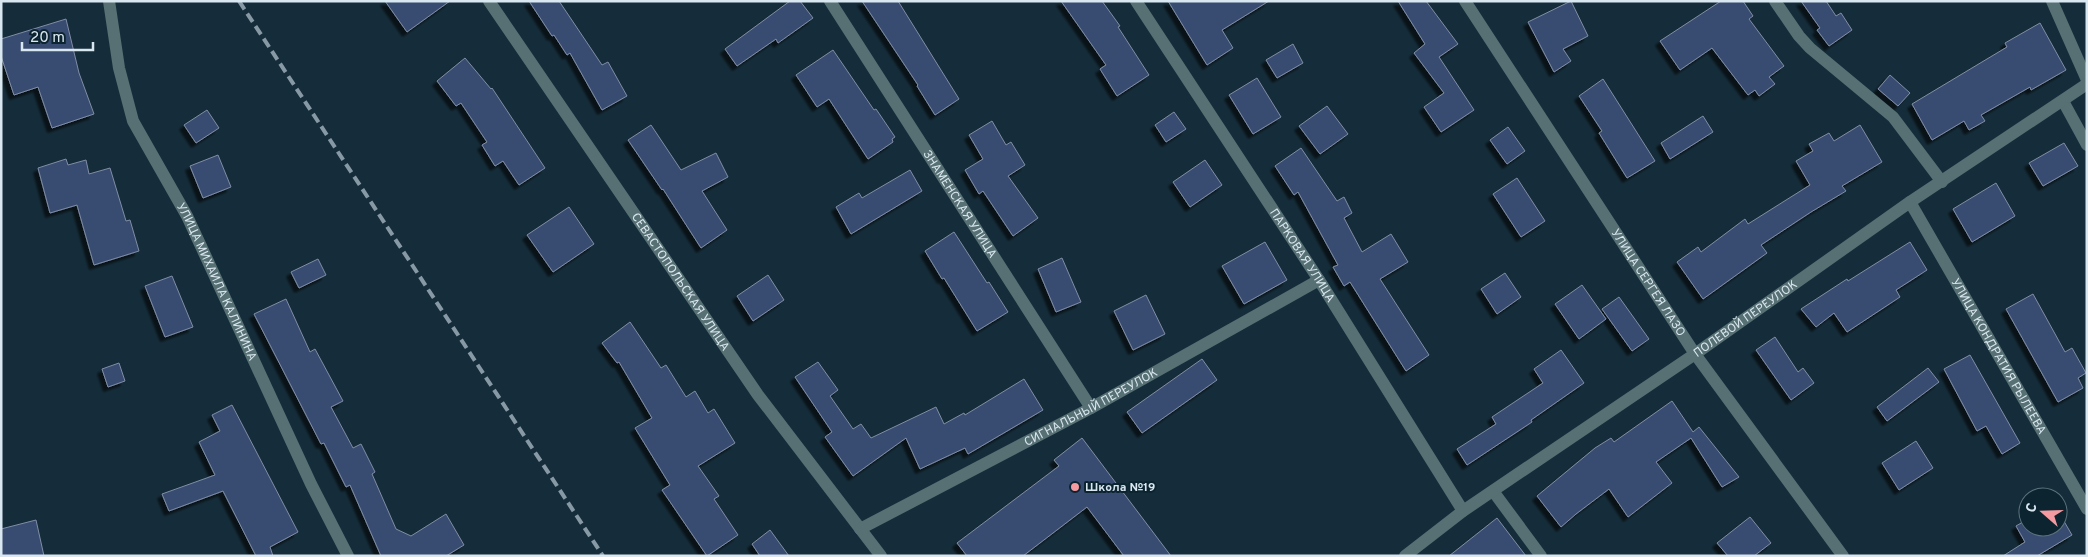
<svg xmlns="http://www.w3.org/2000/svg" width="2088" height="557" font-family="Overpass,sans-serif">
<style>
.building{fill:#384c71;stroke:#808da5;filter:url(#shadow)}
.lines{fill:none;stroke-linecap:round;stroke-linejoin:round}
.minor{stroke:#577073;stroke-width:12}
.rail{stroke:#8799a4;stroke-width:4;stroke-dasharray:10 5;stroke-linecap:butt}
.poi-dot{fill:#f49aa0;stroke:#0b2430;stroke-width:2}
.labels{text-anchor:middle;stroke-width:4;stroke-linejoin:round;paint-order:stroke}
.street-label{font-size:12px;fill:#d9e7f0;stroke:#0b2430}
.poi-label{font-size:12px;font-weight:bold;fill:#d9e7f0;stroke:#0b2430;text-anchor:start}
</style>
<defs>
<filter id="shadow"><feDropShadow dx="-4.5" dy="4.5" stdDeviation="1" flood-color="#0009"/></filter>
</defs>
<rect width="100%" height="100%" fill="#152d3a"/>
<!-- building -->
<path class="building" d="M 385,1 L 450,1 L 407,32 Z
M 529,1 L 559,1 L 602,65 L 608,62 L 627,96 L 602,110 L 570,53 L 567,55 L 554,35 L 552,36 Z
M 790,1 L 800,1 L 813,18 L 778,43 L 776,39 L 737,66 L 725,49 Z
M 862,1 L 898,1 L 959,99 L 935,115 L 917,86 L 918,85 Z
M 1061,1 L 1102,1 L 1120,26 L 1118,27 L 1149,75 L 1117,96 L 1100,69 L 1106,65 Z
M 1168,1 L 1269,1 L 1222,30 L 1233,48 L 1207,65 Z
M 1398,1 L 1426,1 L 1458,44 L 1439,57 L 1474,110 L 1441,132 L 1424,107 L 1444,93 L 1414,53 L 1425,44 Z
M 1571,1 L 1588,36 L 1563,49 L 1571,61 L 1554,72 L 1528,22 Z
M 1721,1 L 1743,1 L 1753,16 L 1749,19 L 1784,66 L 1769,77 L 1775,84 L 1759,96 L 1755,90 L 1748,95 L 1712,48 L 1680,70 L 1660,41 Z
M 1801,1 L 1826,1 L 1836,16 L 1841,13 L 1852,30 L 1829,46 L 1817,30 L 1820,28 Z
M 66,19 L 79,73 L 94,114 L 52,128 L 38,87 L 14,95 L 1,56 L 1,39 Z
M 2040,23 L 2066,70 L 2031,90 L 2030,87 L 1981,115 L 1985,121 L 1969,130 L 1964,121 L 1932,140 L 1912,104 L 2007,47 L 2005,43 Z
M 1293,44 L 1303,63 L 1277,78 L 1266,60 Z
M 833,50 L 874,110 L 876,109 L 895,137 L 892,139 L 893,142 L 868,159 L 829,99 L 817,107 L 796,75 Z
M 465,58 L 491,89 L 492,88 L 545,168 L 519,185 L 503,161 L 495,166 L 482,145 L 487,142 L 461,103 L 456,106 L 437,81 Z
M 1890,75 L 1910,93 L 1898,106 L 1878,89 Z
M 1257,78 L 1281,117 L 1253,134 L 1229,95 Z
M 1603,79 L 1655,161 L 1627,178 L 1599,133 L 1602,131 L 1579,96 Z
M 1327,106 L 1348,134 L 1320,154 L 1299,126 Z
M 207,110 L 219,128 L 196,143 L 184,125 Z
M 1174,112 L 1186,129 L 1166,142 L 1155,125 Z
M 1703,116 L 1713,132 L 1670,159 L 1661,143 Z
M 992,121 L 1006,145 L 1011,142 L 1025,165 L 1008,176 L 1038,218 L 1013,236 L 983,191 L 979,194 L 965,170 L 983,159 L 969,135 Z
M 651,125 L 681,170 L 716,153 L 728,177 L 702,191 L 727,230 L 701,248 L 663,189 L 662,190 L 628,140 Z
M 1860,125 L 1882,162 L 1842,186 L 1846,191 L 1811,212 L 1761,245 L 1767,253 L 1703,299 L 1677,262 L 1698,247 L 1701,252 L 1745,219 L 1748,224 L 1810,185 L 1796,161 L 1813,151 L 1809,144 L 1829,133 L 1834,141 Z
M 1508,127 L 1525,151 L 1507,164 L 1490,140 Z
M 2064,143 L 2078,166 L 2043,186 L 2029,163 Z
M 1301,148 L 1337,201 L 1344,197 L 1352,213 L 1344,218 L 1362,252 L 1391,234 L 1408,262 L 1380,279 L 1429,355 L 1406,371 L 1350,282 L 1344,286 L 1333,267 L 1338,265 L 1298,192 L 1294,195 L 1275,166 Z
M 218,155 L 231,187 L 203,198 L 190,166 Z
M 66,159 L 68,165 L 86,160 L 89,174 L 110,168 L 126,221 L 130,220 L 139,251 L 94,265 L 77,205 L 50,213 L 38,168 Z
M 1205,160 L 1222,185 L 1190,207 L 1173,182 Z
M 910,170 L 922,191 L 851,234 L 836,207 L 859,193 L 862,198 Z
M 1517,178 L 1545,221 L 1521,237 L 1493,194 Z
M 1996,183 L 2015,216 L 1972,242 L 1953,209 Z
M 569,207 L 594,244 L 553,272 L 527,235 Z
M 954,232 L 987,283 L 989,282 L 1008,312 L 977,331 L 944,278 L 942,279 L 925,251 Z
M 1265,242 L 1287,280 L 1244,304 L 1222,266 Z
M 1910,242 L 1927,270 L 1896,290 L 1900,297 L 1847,332 L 1834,313 L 1816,327 L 1801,309 L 1847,279 L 1848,281 Z
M 1062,258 L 1081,302 L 1056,312 L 1038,269 Z
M 318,259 L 326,275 L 299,288 L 291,272 Z
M 1505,273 L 1521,297 L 1497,314 L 1481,289 Z
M 768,275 L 784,300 L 753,321 L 737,296 Z
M 172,276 L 193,327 L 165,337 L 145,286 Z
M 1582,285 L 1606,319 L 1579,339 L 1555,304 Z
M 2033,294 L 2065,352 L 2072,348 L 2086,373 L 2078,378 L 2083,388 L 2058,402 L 2006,309 Z
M 1146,295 L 1165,334 L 1133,350 L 1114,311 Z
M 1619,297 L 1649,339 L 1632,351 L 1602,309 Z
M 286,299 L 310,352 L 315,349 L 343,401 L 331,407 L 353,448 L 361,444 L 375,472 L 372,474 L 396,529 L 411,536 L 446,514 L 464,545 L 446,556 L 381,556 L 350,485 L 346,487 L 324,443 L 321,444 L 254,314 Z
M 630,322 L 661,368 L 666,365 L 686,397 L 695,391 L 708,413 L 714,409 L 735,443 L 698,466 L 719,496 L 714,499 L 738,535 L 707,556 L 662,490 L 670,485 L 635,428 L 652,418 L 619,362 L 617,363 L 602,343 Z
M 1775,337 L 1798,372 L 1803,368 L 1814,383 L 1791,400 L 1756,350 Z
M 1561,350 L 1584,383 L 1531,420 L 1532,422 L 1467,465 L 1457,449 L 1496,424 L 1492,417 L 1543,383 L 1534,369 Z
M 1970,355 L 2020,443 L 2002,454 L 1986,426 L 1977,431 L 1944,369 Z
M 1202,359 L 1217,380 L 1142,433 L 1127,412 Z
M 818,362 L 838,390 L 830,396 L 853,429 L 861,424 L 871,438 L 936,407 L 944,424 L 964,413 L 965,415 L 1024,379 L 1043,410 L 968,454 L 965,448 L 920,469 L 906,438 L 853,476 L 825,437 L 832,432 L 795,377 Z
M 119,363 L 125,381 L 108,387 L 102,369 Z
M 1928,368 L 1939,382 L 1887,421 L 1877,407 Z
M 1672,401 L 1693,432 L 1699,427 L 1739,477 L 1722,487 L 1691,438 L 1656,462 L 1672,483 L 1628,517 L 1609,489 L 1576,514 L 1561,527 L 1537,496 L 1595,448 L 1611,438 L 1614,442 Z
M 232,405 L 298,532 L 270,547 L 273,556 L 256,556 L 223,491 L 169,511 L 162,494 L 215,475 L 199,442 L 220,431 L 212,415 Z
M 1082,438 L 1171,556 L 1124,556 L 1087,507 L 1023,556 L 967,556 L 957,543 L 1059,466 L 1054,460 Z
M 1916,441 L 1933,468 L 1899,490 L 1882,463 Z
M 2058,511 L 2072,535 L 2037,556 L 2003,556 L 2025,542 L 2016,526 L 2028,519 L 2028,527 L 2058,527 Z
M 1750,517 L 1771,543 L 1754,556 L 1728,556 L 1717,543 Z
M 1497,518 L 1526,556 L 1449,556 Z
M 36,520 L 44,556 L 1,556 L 1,529 Z
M 770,530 L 789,556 L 760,556 L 752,544 Z"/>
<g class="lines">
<!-- minor -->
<g class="minor">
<path id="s1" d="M 109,1 L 119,68 L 133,121 L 187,216 L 311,484 L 348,556"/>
<path id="s2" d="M 489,1 L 758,395 L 881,556"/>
<path id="s3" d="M 830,1 L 1091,408"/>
<path id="s4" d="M 1136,1 L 1319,280 L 1463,511"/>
<path id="s5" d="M 1465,1 L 1695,354 L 1843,556"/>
<path d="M 1775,1 L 1799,36 L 1810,48 L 1893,117 L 1942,182"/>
<path d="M 2052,1 L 2087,80"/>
<path d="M 2063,101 L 2087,145"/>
<path id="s6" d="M 1910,202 L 2087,509"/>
<path d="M 1493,491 L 1541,556"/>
<path id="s7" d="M 860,529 L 1091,408 L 1319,280"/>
<path id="s8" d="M 1405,556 L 1463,511 L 1695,354 L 1910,202 L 2087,84"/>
</g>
<!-- rail -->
<path class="rail" d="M 239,1 L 603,556"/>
</g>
<!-- markers -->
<circle class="poi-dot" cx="1075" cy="487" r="5"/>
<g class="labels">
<!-- street labels -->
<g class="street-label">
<text dy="4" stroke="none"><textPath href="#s3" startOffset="241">ЗНАМЕНСКАЯ УЛИЦА</textPath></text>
<text dy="4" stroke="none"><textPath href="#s4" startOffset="304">ПАРКОВАЯ УЛИЦА</textPath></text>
<text dy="4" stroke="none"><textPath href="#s1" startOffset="304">УЛИЦА МИХАИЛА КАЛИНИНА</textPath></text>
<text dy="4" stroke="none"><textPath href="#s2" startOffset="340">СЕВАСТОПОЛЬСКАЯ УЛИЦА</textPath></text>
<text dy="4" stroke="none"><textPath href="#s5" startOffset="336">УЛИЦА СЕРГЕЯ ЛАЗО</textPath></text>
<text dy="4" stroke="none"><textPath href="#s8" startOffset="415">ПОЛЕВОЙ ПЕРЕУЛОК</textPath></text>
<text dy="4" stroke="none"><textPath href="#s6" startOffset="178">УЛИЦА КОНДРАТИЯ РЫЛЕЕВА</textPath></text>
<text dy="4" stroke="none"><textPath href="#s7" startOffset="261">СИГНАЛЬНЫЙ ПЕРЕУЛОК</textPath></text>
</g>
<!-- poi labels -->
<g class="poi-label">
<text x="1085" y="491">Школа №19</text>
</g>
</g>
<!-- border -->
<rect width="2088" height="557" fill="none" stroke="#d9e7f0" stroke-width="5"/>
<!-- north arrow -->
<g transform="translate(2043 512) rotate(290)"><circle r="24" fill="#0b2430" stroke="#5d727d"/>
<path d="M0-4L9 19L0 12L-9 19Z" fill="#f49aa0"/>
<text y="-8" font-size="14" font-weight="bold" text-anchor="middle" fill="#d9e7f0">С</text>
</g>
<!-- scale -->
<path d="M22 42v8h71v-8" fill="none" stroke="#d9e7f0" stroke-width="2.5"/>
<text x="30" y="42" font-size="15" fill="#d9e7f0" stroke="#0b2430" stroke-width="4" paint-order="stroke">20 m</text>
</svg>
